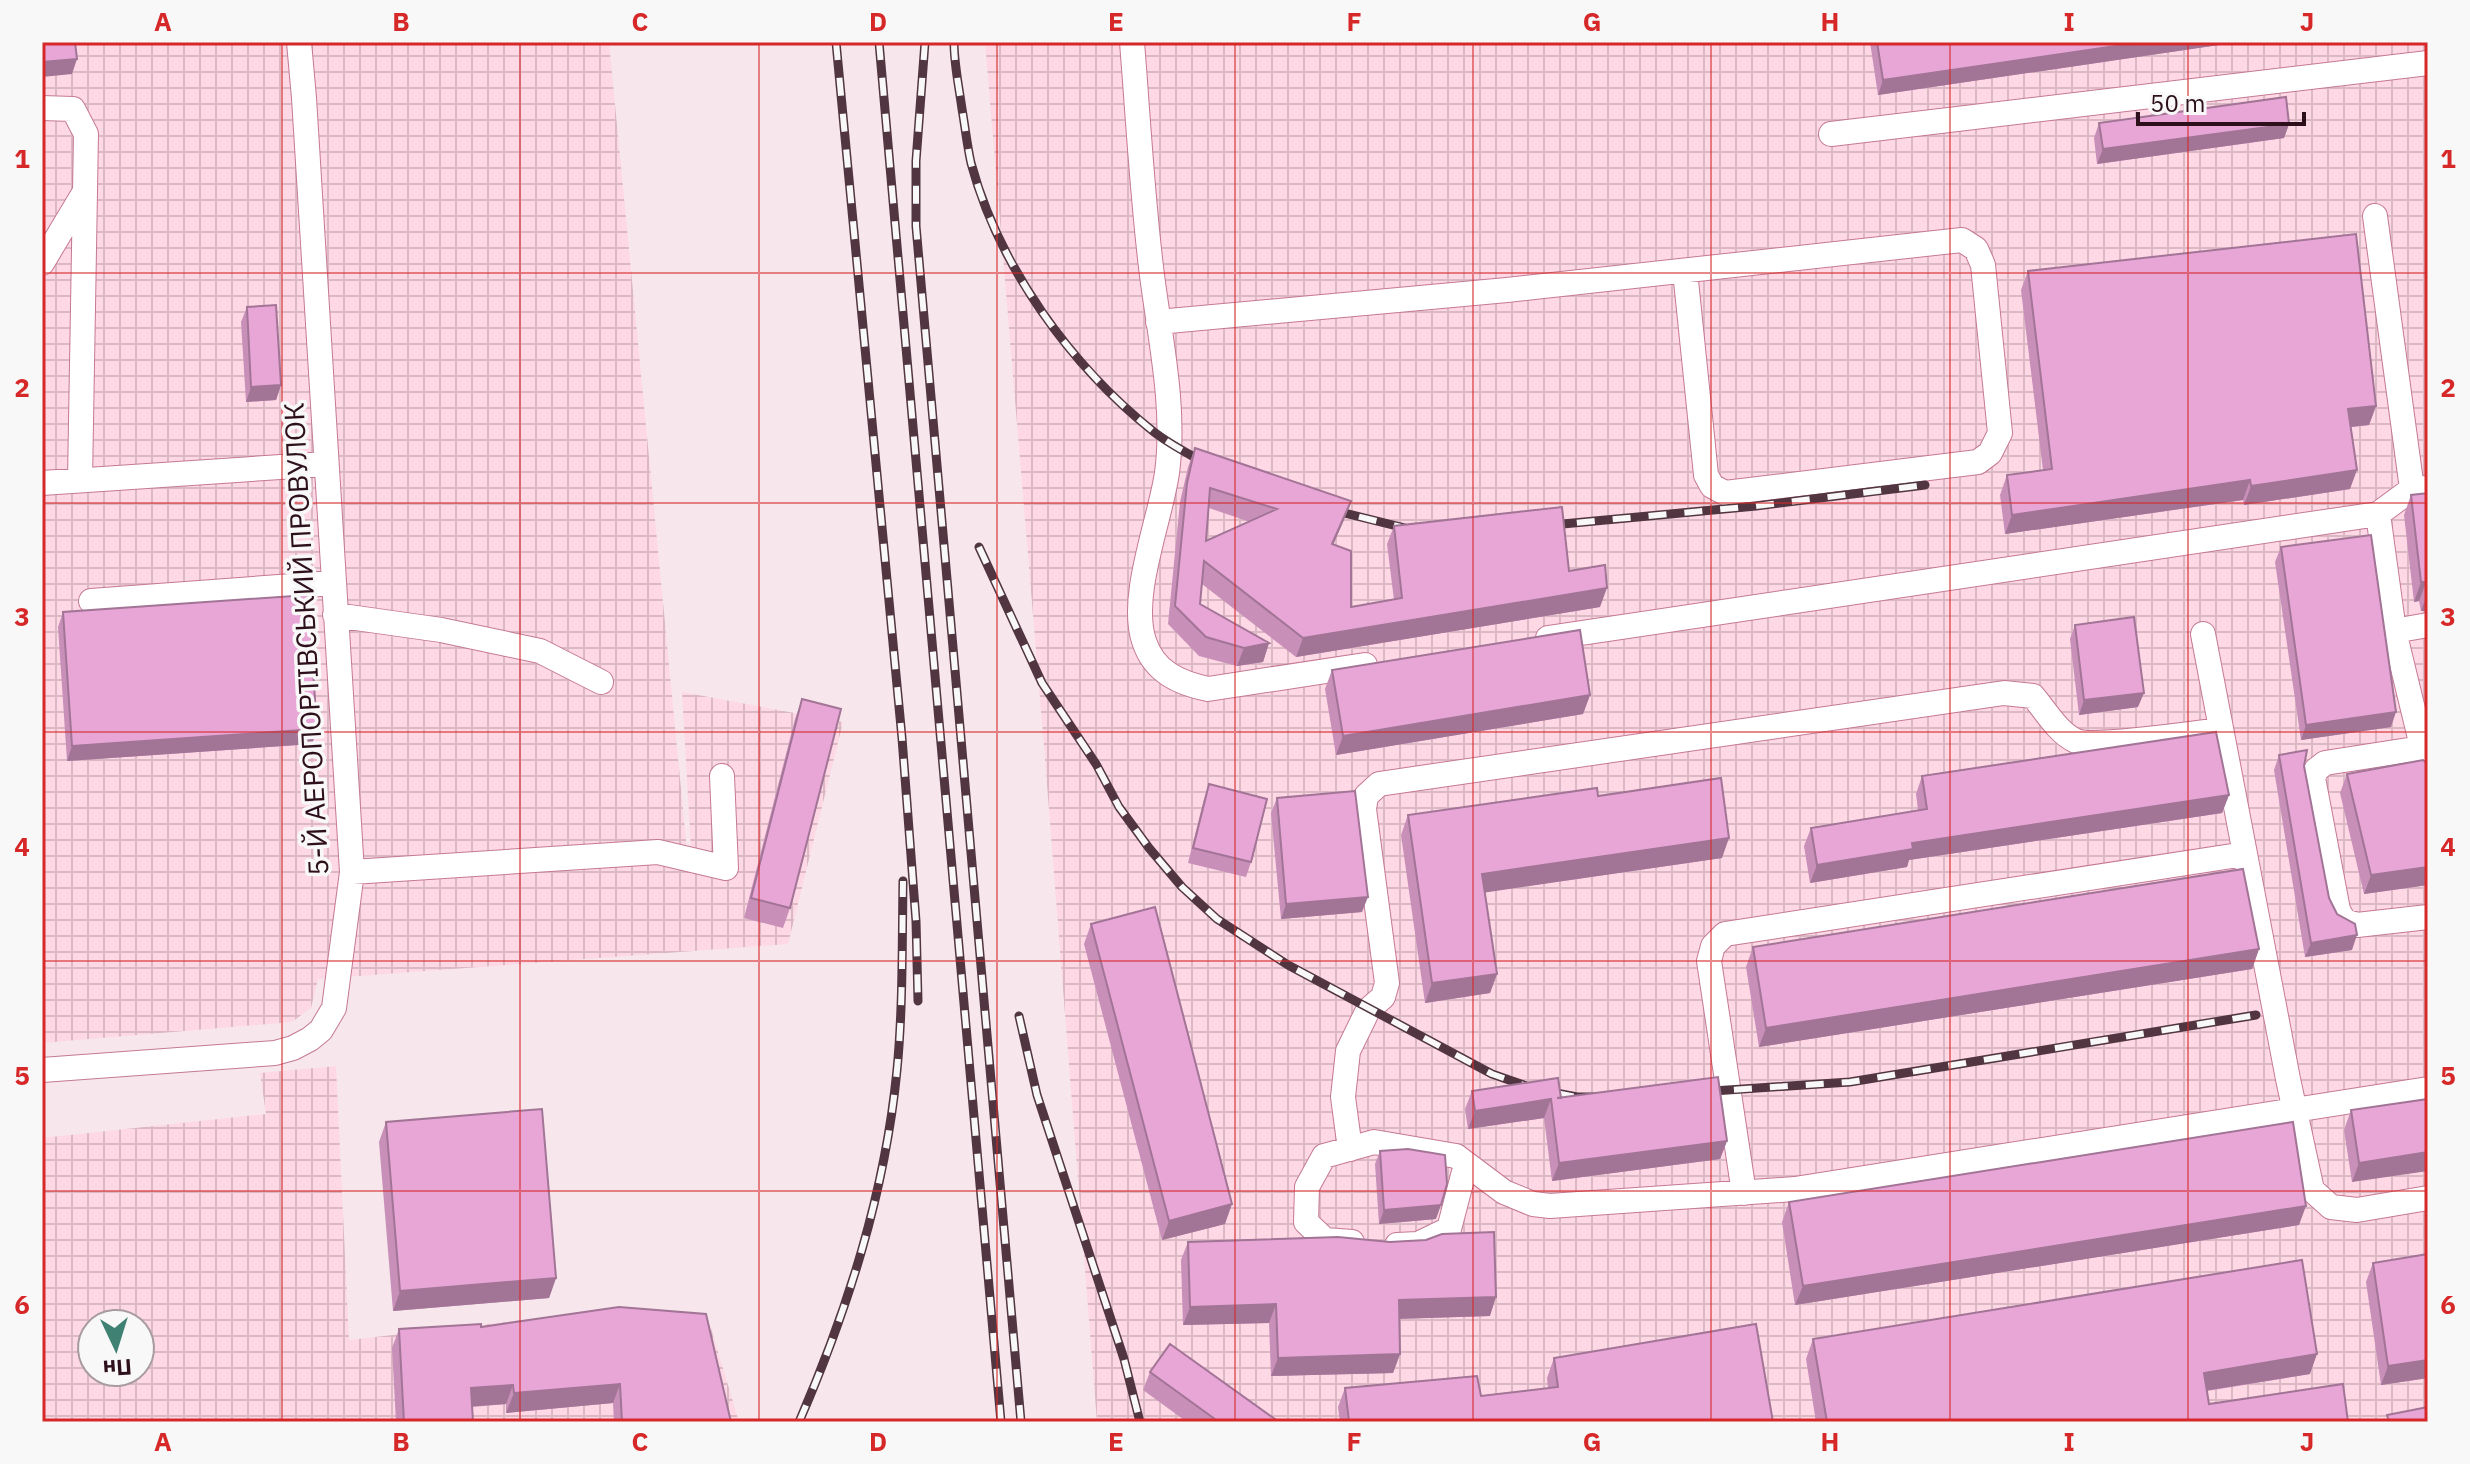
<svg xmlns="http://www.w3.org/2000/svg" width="2470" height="1464" font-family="'IBM Plex Sans',sans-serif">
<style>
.industrial{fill:url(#industrial-grid);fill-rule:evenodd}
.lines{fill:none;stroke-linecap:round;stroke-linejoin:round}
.minor-casing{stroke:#c57995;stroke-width:26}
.minor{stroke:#fff;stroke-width:24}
.rail-casing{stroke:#513641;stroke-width:9}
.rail{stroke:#f8f8f8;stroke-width:6;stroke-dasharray:18;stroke-linecap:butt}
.wall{fill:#c88fb9;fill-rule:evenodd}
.shaded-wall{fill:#a27496}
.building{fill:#e8a6d7;stroke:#a27496;stroke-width:2;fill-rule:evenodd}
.grid{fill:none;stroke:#d62828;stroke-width:2;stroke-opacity:0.55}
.labels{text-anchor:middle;stroke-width:7;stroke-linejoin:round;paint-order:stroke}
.street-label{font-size:28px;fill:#2d101c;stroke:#f8f8f8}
.neatline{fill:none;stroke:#d62828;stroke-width:3}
.grid-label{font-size:26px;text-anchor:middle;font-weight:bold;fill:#d62828}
</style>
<defs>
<pattern id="industrial-grid" width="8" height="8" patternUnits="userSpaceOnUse" patternTransform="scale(2)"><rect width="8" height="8" fill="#fed8e5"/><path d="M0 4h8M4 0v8" fill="none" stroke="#dab8c4"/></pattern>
</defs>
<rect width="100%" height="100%" fill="#f7e6eb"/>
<!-- industrial -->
<path class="industrial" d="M 42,42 L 609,42 L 687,851 L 691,849 L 682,692 L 843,722 L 788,944 L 318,979 L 311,1008 L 292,1022 L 42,1043 Z
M 985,42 L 2428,42 L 2428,1422 L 1097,1422 L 1044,746 Z
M 336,1066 L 349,1340 L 611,1310 L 710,1325 L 739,1422 L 42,1422 L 42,1138 L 266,1114 L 260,1073 ZM 92,1324 L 140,1324 L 140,1372 L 92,1372 Z"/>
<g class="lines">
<!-- minor casing -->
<g class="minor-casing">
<path id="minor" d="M 1132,42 C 1138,117 1142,192 1151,267 C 1159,335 1176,405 1167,473 C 1160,521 1129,596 1144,641 C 1154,672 1179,683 1208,689 L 1365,665
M 42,108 L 73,109 L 86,134 L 80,480
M 1831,134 L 2428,63
M 2375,216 L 2412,489
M 42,263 L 84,193
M 1158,322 L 1507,290 L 1962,240 L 1976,249 L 1983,265 L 2000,433 L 1990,453 L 1978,462 L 1725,493 L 1712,486 L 1706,475 L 1685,271
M 42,483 L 326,464
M 2378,514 L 2394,631 L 2428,771
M 91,601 L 333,583
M 335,615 L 441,630 L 540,651 L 601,682
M 2394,631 L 2428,625
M 2203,634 L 2288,1079 L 2312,1190 L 2331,1207 L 2357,1210 L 2428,1198
M 1548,638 L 2378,514 L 2412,489 L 2428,488
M 2421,748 L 2325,763 L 2316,770 L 2313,778 L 2338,910 L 2344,921 L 2357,925 L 2428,917
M 352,872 L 658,852 L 726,868 L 722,776
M 42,1070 L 275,1053 L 293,1048 L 310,1039 L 321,1030 L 334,1008 L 352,872 L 304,98 L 299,42
M 1350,1149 L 1343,1097 L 1348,1051 L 1368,1010 L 1383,997 L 1387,983 L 1364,809 L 1366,796 L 1379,784 L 2004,693 L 2033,696 C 2045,710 2058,733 2076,741 C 2095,748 2195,733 2220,730
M 1744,1193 L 1709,961 L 1713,946 L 1725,934 L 2245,854
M 1352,1242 L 1325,1240 L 1306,1222 L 1307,1187 L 1324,1156 L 1374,1142 L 1456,1156 L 1504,1192 L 1533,1204 L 1550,1206 L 1795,1189 L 2428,1089
M 1397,1245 L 1418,1244 L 1449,1229 L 1466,1164"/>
</g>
<!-- minor -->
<use href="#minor" class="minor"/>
<!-- rail casing -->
<g class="rail-casing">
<path id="rail" d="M 836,42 L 902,738 L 916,921 L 918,1001
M 879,42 L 1001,1422
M 925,42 L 916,161 L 916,226 L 1021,1422
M 954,42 C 954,64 959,87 962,109 C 965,126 967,145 971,163 C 999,267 1071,366 1154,432 C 1172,446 1193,456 1212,467
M 1324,508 L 1417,531
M 1541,526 L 1756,506 L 1925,485
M 979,547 L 1042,683 L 1096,764 L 1119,807 L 1149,848 L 1182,887 L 1217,919 L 1288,965 L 1492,1074 L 1535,1089 L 1577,1097 L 1594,1097
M 1019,1016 L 1037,1095 L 1124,1359 L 1140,1422
M 1698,1092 L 1850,1082 L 2256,1015
M 799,1422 C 848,1309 885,1193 897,1070 C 903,1008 902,944 903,881"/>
</g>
<!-- rail -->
<use href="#rail" class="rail"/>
</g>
<!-- wall -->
<path class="wall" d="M 1870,42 L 2239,42 L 1878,95 Z
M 2099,123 L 2289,124 L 2284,138 L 2097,164 L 2094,138 Z
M 2028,271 L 2376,406 L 2369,425 L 2351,427 L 2350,489 L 2244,505 L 2243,500 L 2005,534 L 2000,495 L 2007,475 L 2043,470 L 2021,290 Z
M 247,307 L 281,385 L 276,400 L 246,402 L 241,322 Z
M 1195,448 L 1351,501 L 1333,545 L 1351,607 L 1394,600 L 1387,544 L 1394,526 L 1569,571 L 1600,607 L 1296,657 L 1202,584 L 1200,604 L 1269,643 L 1263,662 L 1237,666 L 1199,656 L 1168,624 L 1180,502 L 1188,467 ZM 1209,508 L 1250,522 L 1206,541 Z
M 2428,493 L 2428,611 L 2421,611 L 2419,601 L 2414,602 L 2404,515 L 2411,495 Z
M 2281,547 L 2391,727 L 2301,740 L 2275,562 Z
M 63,612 L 317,729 L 312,744 L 67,761 L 58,627 Z
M 2075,625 L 2138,707 L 2079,715 L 2070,639 Z
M 2428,635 L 2428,653 L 2426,641 Z
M 1332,670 L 1590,695 L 1583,714 L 1336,755 L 1325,689 Z
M 802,699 L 790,908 L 783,928 L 744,918 L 795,719 Z
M 2279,755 L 2304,766 L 2329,898 L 2352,950 L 2305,957 L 2274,770 Z
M 2428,764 L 2428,885 L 2364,894 L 2340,793 L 2347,774 Z
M 1922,776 L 2229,795 L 2222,813 L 1909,860 L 1907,867 L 1810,883 L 1804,846 L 1811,828 L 1918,810 L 1916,794 Z
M 1209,784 L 1251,862 L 1246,877 L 1188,863 L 1204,799 Z
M 1598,796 L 1722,858 L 1485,892 L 1497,974 L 1490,993 L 1425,1003 L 1401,835 L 1408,815 Z
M 1277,798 L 1362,912 L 1281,919 L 1271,813 Z
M 1091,924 L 1225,1224 L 1162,1240 L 1084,944 Z
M 1753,947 L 2259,949 L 2252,969 L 1759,1047 L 1746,967 Z
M 1472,1091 L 1561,1098 L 1727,1141 L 1720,1159 L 1552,1181 L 1544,1118 L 1468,1129 L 1465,1109 Z
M 2428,1099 L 2352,1182 L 2344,1130 L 2351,1110 Z
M 386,1122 L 556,1278 L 549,1298 L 393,1311 L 379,1142 Z
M 1380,1151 L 1436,1219 L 1379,1224 L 1375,1164 Z
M 1789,1202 L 2299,1225 L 1795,1305 L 1782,1222 Z
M 1188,1242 L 1490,1316 L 1399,1319 L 1400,1354 L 1393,1373 L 1271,1376 L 1269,1323 L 1183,1325 L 1181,1260 Z
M 2428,1254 L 2428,1378 L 2381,1385 L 2366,1282 L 2373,1263 Z
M 481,1327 L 731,1422 L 614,1422 L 613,1403 L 506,1413 L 506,1404 L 472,1407 L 473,1422 L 396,1422 L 392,1348 L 399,1329 Z
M 1813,1339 L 2310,1374 L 2207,1391 L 2209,1404 L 2348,1422 L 1816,1422 L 1806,1359 Z
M 1554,1358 L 1773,1422 L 1340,1422 L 1338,1407 L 1345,1388 L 1481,1396 L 1548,1388 L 1547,1378 Z
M 1150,1372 L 1279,1422 L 1187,1422 L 1143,1390 Z"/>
<!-- shaded-wall -->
<path class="shaded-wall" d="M 2143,42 L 2239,42 L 1878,95 L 1883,80 Z
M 77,59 L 72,74 L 42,77 L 42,62 Z
M 2289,124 L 2284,138 L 2097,164 L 2103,149 Z
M 281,385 L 276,400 L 246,402 L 251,387 Z
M 2376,406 L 2369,425 L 2341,428 L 2348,409 Z
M 2357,470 L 2350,489 L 2244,505 L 2251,486 Z
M 2250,480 L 2243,500 L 2005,534 L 2012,515 Z
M 1351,501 L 1344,520 L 1325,563 L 1332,544 Z
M 2421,582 L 2426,582 L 2419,601 L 2414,602 Z
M 1607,588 L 1600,607 L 1296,657 L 1303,638 Z
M 2428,592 L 2428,611 L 2421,611 Z
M 1269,643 L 1263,662 L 1237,666 L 1244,648 Z
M 2144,693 L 2138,707 L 2079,715 L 2084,700 Z
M 1590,695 L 1583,714 L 1336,755 L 1343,736 Z
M 2396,712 L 2391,727 L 2301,740 L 2306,725 Z
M 317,729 L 312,744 L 67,761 L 72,746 Z
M 2229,795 L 2222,813 L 1909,860 L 1907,867 L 1810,883 L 1817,865 L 1912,843 Z
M 1729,838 L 1722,858 L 1475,894 L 1482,874 Z
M 2428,867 L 2428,885 L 2364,894 L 2371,875 Z
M 1368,897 L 1362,912 L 1281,919 L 1286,904 Z
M 2357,935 L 2352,950 L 2305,957 L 2311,943 Z
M 2259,949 L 2252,969 L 1759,1047 L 1766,1028 Z
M 1497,974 L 1490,993 L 1425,1003 L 1432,983 Z
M 1551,1099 L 1544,1118 L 1468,1129 L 1475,1111 Z
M 1727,1141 L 1720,1159 L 1552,1181 L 1559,1163 Z
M 2428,1152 L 2428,1171 L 2352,1182 L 2359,1163 Z
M 1232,1204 L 1225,1224 L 1162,1240 L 1169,1221 Z
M 1441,1205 L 1436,1219 L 1379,1224 L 1384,1210 Z
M 2306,1206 L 2299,1225 L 1795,1305 L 1803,1286 Z
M 556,1278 L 549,1298 L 393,1311 L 400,1291 Z
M 1496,1297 L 1490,1316 L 1392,1319 L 1399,1300 Z
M 1276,1304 L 1269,1323 L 1183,1325 L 1190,1307 Z
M 1400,1354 L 1393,1373 L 1271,1376 L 1278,1358 Z
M 2317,1354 L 2310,1374 L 2197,1392 L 2204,1373 Z
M 2428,1360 L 2428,1378 L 2381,1385 L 2388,1366 Z
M 620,1384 L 613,1403 L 506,1413 L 514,1393 Z
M 513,1385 L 506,1404 L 464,1407 L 471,1388 Z"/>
<!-- building -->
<path class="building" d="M 42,42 L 75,42 L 77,59 L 42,62 Z
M 1877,42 L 2143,42 L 1883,80 Z
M 2286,97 L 2289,124 L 2103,149 L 2099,123 Z
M 2356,234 L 2376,406 L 2348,409 L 2357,470 L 2251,486 L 2250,480 L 2012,515 L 2007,475 L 2052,469 L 2028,271 Z
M 276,305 L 281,385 L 251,387 L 247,307 Z
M 1195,448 L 1351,501 L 1332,544 L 1351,551 L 1351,607 L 1402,598 L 1394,526 L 1562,507 L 1569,571 L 1605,565 L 1607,588 L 1303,638 L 1204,561 L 1200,604 L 1269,643 L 1244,648 L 1206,637 L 1175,606 L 1187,483 ZM 1210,488 L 1277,509 L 1206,541 Z
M 2428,493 L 2428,592 L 2426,582 L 2421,582 L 2411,495 Z
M 2371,535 L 2396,712 L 2306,725 L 2281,547 Z
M 308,595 L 317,729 L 72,746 L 63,612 Z
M 2134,617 L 2144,693 L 2084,700 L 2075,625 Z
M 1580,630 L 1590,695 L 1343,736 L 1332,670 Z
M 802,699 L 841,709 L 790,908 L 751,898 Z
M 2216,732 L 2229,795 L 1912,843 L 1913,849 L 1817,865 L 1811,828 L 1927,809 L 1922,776 Z
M 2307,750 L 2304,766 L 2329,898 L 2337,914 L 2355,924 L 2357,935 L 2311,943 L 2279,755 Z
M 2423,760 L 2428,764 L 2428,867 L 2371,875 L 2347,774 Z
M 1721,778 L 1729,838 L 1482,874 L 1497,974 L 1432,983 L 1408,815 L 1597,788 L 1598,796 Z
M 1209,784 L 1267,799 L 1251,862 L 1193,848 Z
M 1355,791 L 1368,897 L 1286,904 L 1277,798 Z
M 2243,869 L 2259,949 L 1766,1028 L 1753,947 Z
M 1155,907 L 1232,1204 L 1169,1221 L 1091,924 Z
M 1718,1077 L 1727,1141 L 1559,1163 L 1551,1099 L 1475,1111 L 1472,1091 L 1558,1078 L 1561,1098 L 1557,1098 Z
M 2428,1099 L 2428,1152 L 2359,1163 L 2351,1110 Z
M 542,1109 L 556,1278 L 400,1291 L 386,1122 Z
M 2293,1122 L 2306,1206 L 1803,1286 L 1789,1202 Z
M 1408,1149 L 1445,1155 L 1447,1184 L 1441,1205 L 1384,1210 L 1380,1151 Z
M 1494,1232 L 1496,1297 L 1399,1300 L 1400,1354 L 1278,1358 L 1276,1304 L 1190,1307 L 1188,1242 L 1338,1237 L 1390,1242 L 1426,1240 L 1442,1234 Z
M 2428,1254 L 2428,1360 L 2388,1366 L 2373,1263 Z
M 2302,1260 L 2317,1354 L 2204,1373 L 2209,1404 L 2343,1384 L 2348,1422 L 1827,1422 L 1813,1339 Z
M 619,1307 L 706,1314 L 731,1422 L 622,1422 L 620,1384 L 514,1393 L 513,1385 L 471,1388 L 473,1422 L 404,1422 L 399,1329 L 481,1324 L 481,1327 Z
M 1756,1324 L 1773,1422 L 1352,1422 L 1349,1421 L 1345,1388 L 1477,1376 L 1481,1396 L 1558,1387 L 1554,1358 Z
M 1170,1344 L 1279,1422 L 1219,1422 L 1150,1372 Z
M 2428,1407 L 2428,1422 L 2389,1422 L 2387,1415 Z"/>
<!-- grid -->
<path class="grid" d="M 282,42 L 282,1422M 520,42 L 520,1422M 759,42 L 759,1422M 997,42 L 997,1422M 1235,42 L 1235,1422M 1473,42 L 1473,1422M 1711,42 L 1711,1422M 1950,42 L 1950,1422M 2188,42 L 2188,1422M 42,273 L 2428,273M 42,503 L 2428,503M 42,732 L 2428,732M 42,961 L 2428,961M 42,1191 L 2428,1191"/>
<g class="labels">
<!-- street labels -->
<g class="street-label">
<text transform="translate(306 639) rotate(-93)" y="10">5-Й АЕРОПОРТІВСЬКИЙ ПРОВУЛОК</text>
</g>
</g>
<!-- border -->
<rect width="2470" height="1464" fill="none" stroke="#f8f8f8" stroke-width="88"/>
<!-- north arrow -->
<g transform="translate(116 1348) rotate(176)"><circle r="38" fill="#f8f8f8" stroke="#a79ba0" stroke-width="2"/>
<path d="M0-6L14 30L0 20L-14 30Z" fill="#3f8172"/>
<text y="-12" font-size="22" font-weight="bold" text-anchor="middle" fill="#2d101c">Пн</text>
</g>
<!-- scale -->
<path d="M2138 112v12h166v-12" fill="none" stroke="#2d101c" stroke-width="4"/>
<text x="2150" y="112" font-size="24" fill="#2d101c" stroke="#f8f8f8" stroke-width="6" paint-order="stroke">50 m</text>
<rect x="44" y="44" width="2382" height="1376" class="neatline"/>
<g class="grid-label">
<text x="163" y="31">A</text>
<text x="401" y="31">B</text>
<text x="640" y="31">C</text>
<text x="878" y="31">D</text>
<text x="1116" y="31">E</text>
<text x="1354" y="31">F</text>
<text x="1592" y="31">G</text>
<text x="1830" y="31">H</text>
<text x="2069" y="31">I</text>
<text x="2307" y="31">J</text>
<text x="22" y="168">1</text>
<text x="2448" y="168">1</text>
<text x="22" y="397">2</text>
<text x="2448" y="397">2</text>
<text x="22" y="626">3</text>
<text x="2448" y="626">3</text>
<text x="22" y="856">4</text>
<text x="2448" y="856">4</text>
<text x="22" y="1085">5</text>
<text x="2448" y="1085">5</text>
<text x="22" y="1314">6</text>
<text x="2448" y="1314">6</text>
<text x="163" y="1451">A</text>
<text x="401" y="1451">B</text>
<text x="640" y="1451">C</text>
<text x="878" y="1451">D</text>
<text x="1116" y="1451">E</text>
<text x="1354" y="1451">F</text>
<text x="1592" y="1451">G</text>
<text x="1830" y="1451">H</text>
<text x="2069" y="1451">I</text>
<text x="2307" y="1451">J</text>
</g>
</svg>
